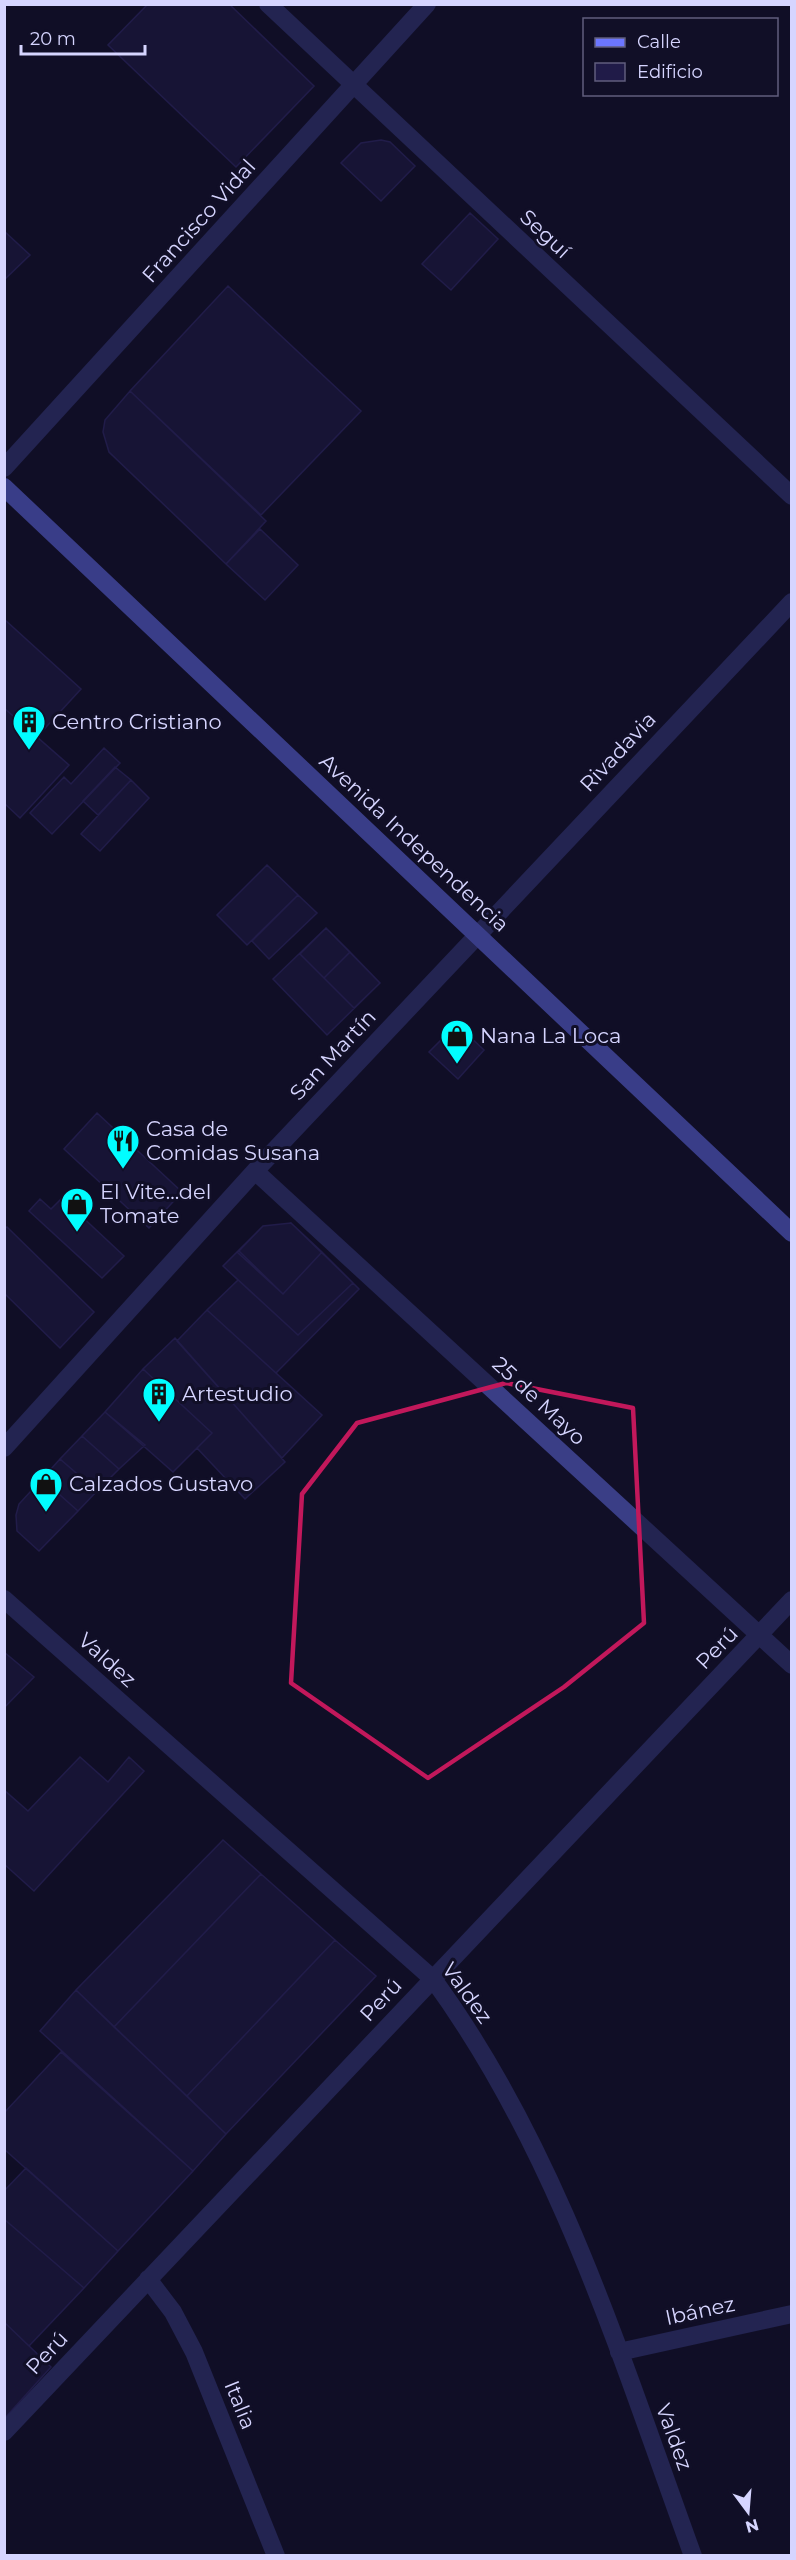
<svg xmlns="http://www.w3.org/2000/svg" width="796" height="2560" font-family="Montserrat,sans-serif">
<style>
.building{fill:#201b48;stroke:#352d74;stroke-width:1.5}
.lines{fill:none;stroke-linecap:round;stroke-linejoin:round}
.street{stroke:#3a3e86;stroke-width:18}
.secondary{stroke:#6c76ff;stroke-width:18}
.marked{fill:none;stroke:#c2185b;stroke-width:4.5;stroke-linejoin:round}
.labels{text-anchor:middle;stroke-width:6;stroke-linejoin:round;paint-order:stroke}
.street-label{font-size:21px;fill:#d6d5ff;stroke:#110f27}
.poi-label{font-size:21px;fill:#d6d5ff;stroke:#110f27;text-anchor:start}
</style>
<rect width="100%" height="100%" fill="#110f27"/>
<!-- building -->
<path class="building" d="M 148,4 L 229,4 L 314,86 L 236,167 L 108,45 Z
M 381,140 L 390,142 L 415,166 L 381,201 L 341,163 L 361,143 Z
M 470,213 L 498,239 L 451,290 L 422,264 Z
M 4,231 L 30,255 L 4,280 Z
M 228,286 L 361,411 L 261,515 L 130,391 Z
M 130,391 L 266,521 L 226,564 L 109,452 L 103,432 L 105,420 Z
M 260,529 L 298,565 L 265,600 L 226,564 Z
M 4,619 L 81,689 L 37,737 L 4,708 Z
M 4,708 L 69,765 L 20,818 L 4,803 Z
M 104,748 L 120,763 L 52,834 L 30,813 L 64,777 L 71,784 Z
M 115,767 L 131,780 L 98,815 L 83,801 Z
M 131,780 L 149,798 L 100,851 L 81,834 Z
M 267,865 L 298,895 L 247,945 L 217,915 Z
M 298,895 L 317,913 L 269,959 L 252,941 Z
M 326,928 L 350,952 L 324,978 L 300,954 Z
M 326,928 L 380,983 L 327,1035 L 273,979 Z
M 350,952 L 380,983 L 354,1008 L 324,978 Z
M 466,1033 L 484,1050 L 458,1079 L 429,1052 L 446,1035 Z
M 97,1113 L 182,1192 L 149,1228 L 64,1149 Z
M 62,1198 L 124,1256 L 102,1278 L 29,1211 L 40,1199 L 51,1209 Z
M 291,1223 L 322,1252 L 283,1294 L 239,1251 L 263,1226 Z
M 291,1223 L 353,1283 L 298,1335 L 223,1266 L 263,1226 Z
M 7,1227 L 94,1312 L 60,1348 L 4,1293 L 4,1229 Z
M 237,1252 L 283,1294 L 322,1252 L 359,1289 L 276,1373 L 207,1310 L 238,1280 L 223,1266 Z
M 207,1310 L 322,1415 L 282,1458 L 177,1341 Z
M 175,1338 L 285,1462 L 245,1499 L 197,1448 L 212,1433 L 143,1369 Z
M 143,1369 L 212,1433 L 173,1472 L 105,1412 Z
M 105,1412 L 145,1445 L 119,1469 L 82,1436 Z
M 82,1436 L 119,1469 L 97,1491 L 60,1459 Z
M 60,1459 L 97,1491 L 78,1511 L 42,1479 Z
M 42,1479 L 78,1511 L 39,1551 L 17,1531 L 16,1515 L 19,1504 Z
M 4,1652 L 34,1677 L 4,1708 Z
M 80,1757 L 108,1782 L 129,1757 L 144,1771 L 34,1891 L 4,1864 L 4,1790 L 28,1811 Z
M 223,1840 L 261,1874 L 114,2027 L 76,1990 Z
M 261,1874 L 335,1940 L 187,2096 L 114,2027 Z
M 335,1940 L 376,1976 L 226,2134 L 187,2096 Z
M 76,1990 L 226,2134 L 193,2171 L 40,2031 Z
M 61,2052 L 193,2171 L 118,2251 L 4,2149 L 4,2113 Z
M 26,2168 L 118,2251 L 84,2288 L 4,2219 L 4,2191 Z
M 4,2219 L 84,2288 L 29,2346 L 4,2322 Z
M 4,2322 L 51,2367 L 4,2419 Z"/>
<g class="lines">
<!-- street -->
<path class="street" d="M 268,4 L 792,496
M 4,468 L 427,4
M 255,1171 L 792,1665
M 4,1448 L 255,1171 L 792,602
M 4,1599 L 433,1979 C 558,2150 621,2358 693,2556
M 148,2279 L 173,2312 L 194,2352 L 276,2556
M 619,2352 L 792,2314
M 4,2432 L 792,1600"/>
<!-- secondary -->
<path class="secondary" d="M 4,487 L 792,1233"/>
</g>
<!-- marked area -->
<path d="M0 0H796V2560H0ZM 506,1383 L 633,1408 L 644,1623 L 564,1687 L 428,1778 L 291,1683 L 302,1494 L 357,1423 Z" fill="#110f27" fill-opacity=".55" fill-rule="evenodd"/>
<path class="marked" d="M 506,1383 L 633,1408 L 644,1623 L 564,1687 L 428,1778 L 291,1683 L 302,1494 L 357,1423 Z"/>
<!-- icons -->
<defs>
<g id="building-pin" transform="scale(1.725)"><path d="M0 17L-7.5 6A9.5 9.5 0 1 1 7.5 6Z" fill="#01fdff" stroke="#110f27"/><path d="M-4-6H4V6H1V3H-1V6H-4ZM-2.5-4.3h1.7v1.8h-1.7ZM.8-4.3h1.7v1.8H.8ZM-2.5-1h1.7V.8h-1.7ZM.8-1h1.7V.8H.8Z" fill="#111"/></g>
<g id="shop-pin" transform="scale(1.725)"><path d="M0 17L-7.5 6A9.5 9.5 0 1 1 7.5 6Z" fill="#01fdff" stroke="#110f27"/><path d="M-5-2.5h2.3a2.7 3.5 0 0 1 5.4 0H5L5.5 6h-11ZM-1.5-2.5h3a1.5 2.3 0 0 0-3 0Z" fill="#111"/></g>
<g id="restaurant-pin" transform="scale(1.725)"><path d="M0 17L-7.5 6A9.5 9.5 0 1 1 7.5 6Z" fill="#01fdff" stroke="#110f27"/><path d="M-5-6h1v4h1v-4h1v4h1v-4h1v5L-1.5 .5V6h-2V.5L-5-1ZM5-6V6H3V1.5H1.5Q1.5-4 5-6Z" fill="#111"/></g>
</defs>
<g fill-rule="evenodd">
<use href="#building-pin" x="29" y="722"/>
<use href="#shop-pin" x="457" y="1036"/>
<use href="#restaurant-pin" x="123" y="1141"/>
<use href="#shop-pin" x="77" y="1204"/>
<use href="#building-pin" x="159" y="1394"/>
<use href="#shop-pin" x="46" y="1484"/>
</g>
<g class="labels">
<!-- street labels -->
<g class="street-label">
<text transform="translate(199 221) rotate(-48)" y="7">Francisco Vidal</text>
<text transform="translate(545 234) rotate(43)" y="7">Seguí</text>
<text transform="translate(618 752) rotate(-47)" y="7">Rivadavia</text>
<text transform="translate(414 843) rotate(43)" y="7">Avenida Independencia</text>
<text transform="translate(333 1055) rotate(-47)" y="7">San Martín</text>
<text transform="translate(539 1401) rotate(43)" y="7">25 de Mayo</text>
<text transform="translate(717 1648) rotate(-46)" y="7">Perú</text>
<text transform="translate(107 1660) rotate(42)" y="7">Valdez</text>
<text transform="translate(467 1993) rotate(54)" y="7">Valdez</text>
<text transform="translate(381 2000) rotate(-47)" y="7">Perú</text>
<text transform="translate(700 2311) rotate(-12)" y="7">Ibánez</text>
<text transform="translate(47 2353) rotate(-47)" y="7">Perú</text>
<text transform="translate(240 2405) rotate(68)" y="7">Italia</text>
<text transform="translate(674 2437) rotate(70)" y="7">Valdez</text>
</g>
<!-- poi labels -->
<g class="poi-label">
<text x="52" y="729">Centro Cristiano</text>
<text x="480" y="1043">Nana La Loca</text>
<text x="146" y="1136">Casa de<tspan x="146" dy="24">Comidas Susana</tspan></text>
<text x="100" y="1199">El Vite...del<tspan x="100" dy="24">Tomate</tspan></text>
<text x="182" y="1401">Artestudio</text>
<text x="69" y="1491">Calzados Gustavo</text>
</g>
</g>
<!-- border -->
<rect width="796" height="2560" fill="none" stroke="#d6d5ff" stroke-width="12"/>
<!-- legend -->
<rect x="583" y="18" width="195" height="78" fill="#110f27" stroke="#605e7d" stroke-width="1.5"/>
<rect x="595" y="38" width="30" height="9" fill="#6c76ff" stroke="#605e7d" stroke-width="1.5"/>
<text x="637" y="48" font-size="18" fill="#d6d5ff">Calle</text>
<rect x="595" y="63" width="30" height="18" fill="#201b48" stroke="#605e7d" stroke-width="1.5"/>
<text x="637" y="78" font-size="18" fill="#d6d5ff">Edificio</text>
<!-- north arrow -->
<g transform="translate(748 2512) rotate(164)" stroke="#110f27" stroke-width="4.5" paint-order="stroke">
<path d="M0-4.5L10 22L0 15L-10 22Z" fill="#d6d5ff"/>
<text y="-9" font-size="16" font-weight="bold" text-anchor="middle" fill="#d6d5ff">N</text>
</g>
<!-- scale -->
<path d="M21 45v9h124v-9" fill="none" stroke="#d6d5ff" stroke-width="3"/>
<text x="30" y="45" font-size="18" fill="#d6d5ff" stroke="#110f27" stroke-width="4.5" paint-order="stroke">20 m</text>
</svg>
